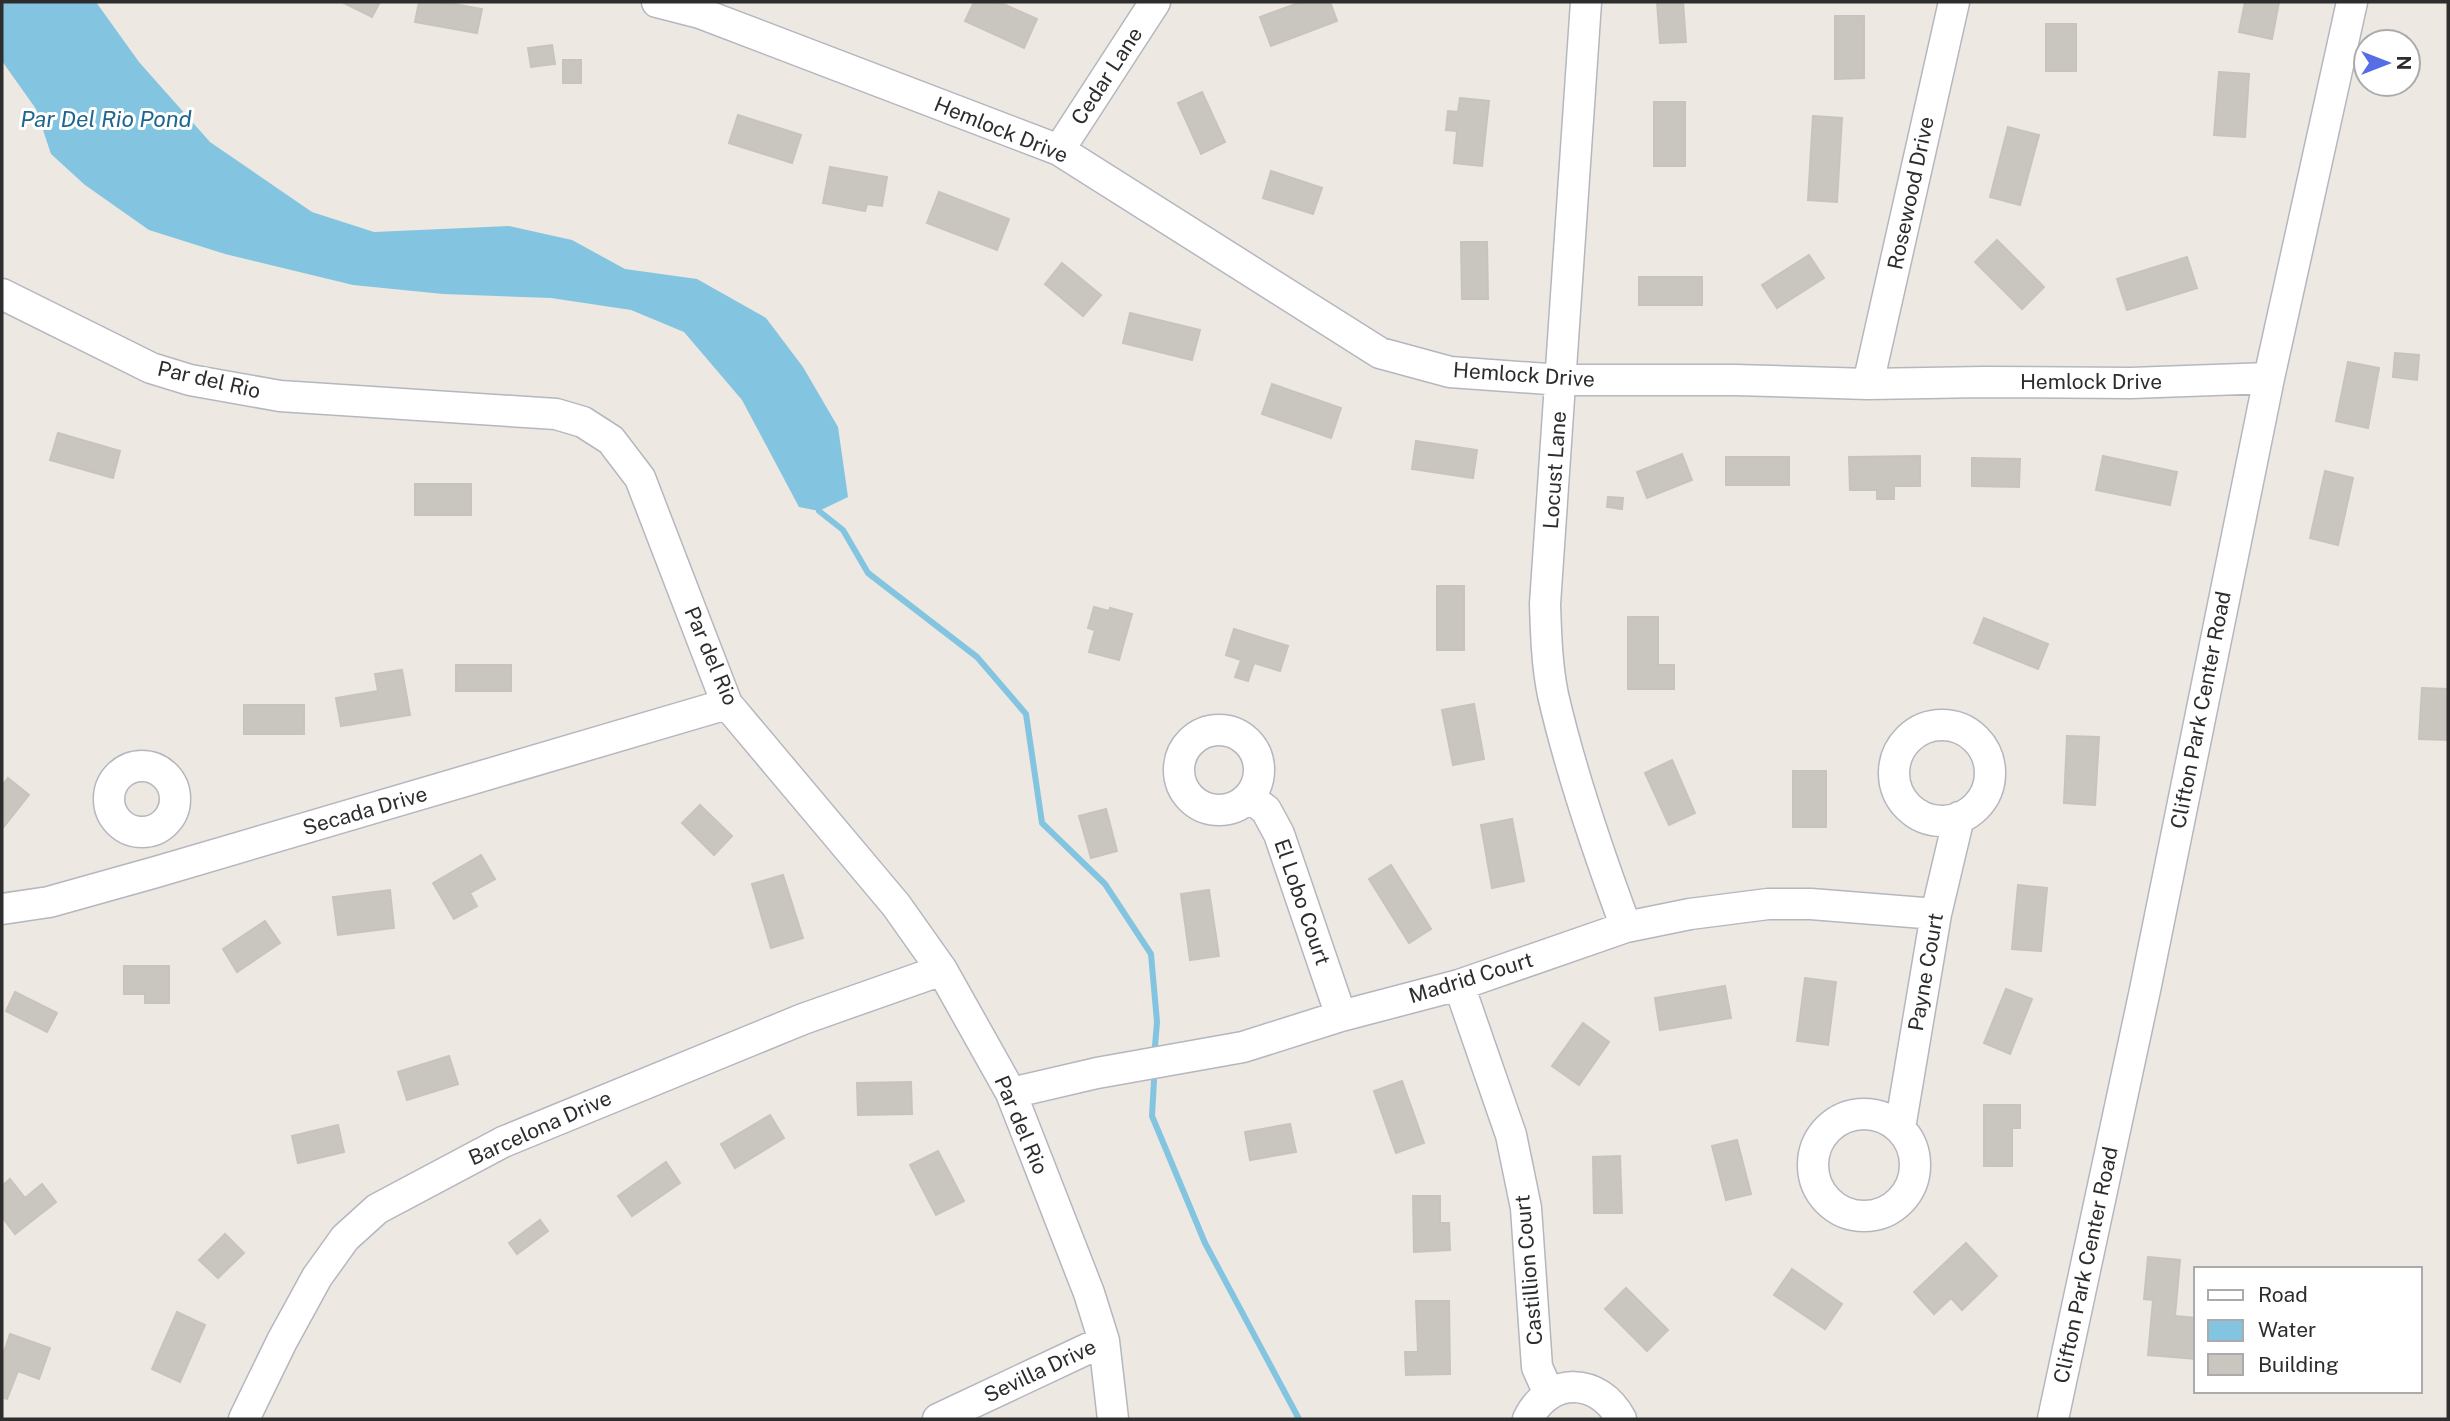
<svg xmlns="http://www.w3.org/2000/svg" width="2450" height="1421" font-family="'Public Sans',sans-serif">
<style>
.water{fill:#83c5e1}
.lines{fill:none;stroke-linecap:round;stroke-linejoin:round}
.stream{stroke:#83c5e1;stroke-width:6}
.building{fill:#c9c6c0;stroke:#c8c4bb;stroke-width:2}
.minor-casing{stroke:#b5b7bf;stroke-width:33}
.minor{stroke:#fff;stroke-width:30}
.labels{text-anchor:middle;stroke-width:6;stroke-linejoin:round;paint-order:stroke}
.street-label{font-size:21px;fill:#2d2d2d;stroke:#fff}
.water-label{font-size:23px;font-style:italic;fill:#1f6690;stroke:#fff}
</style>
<rect width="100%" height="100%" fill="#ede8e2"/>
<!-- water -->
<path class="water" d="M 2,2 L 96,2 L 139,62 L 210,142 L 312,212 L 374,232 L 509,226 L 572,240 L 625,269 L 697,279 L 766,318 L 803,367 L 838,427 L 848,497 L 819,511 L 799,507 L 742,400 L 684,332 L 631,310 L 551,298 L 443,294 L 353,285 L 225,254 L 149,230 L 85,185 L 51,154 L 36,109 L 2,61 Z"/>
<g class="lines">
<!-- stream -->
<path class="stream" d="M 819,511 L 843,530 L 868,573 L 977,657 L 1026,714 L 1042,823 L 1105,884 L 1151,954 L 1157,1022 L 1155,1046
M 1154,1080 L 1152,1116 L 1205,1243 L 1299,1419"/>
</g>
<!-- building -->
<path class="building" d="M 342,2 L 380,2 L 372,17 Z
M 419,2 L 443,2 L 482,9 L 477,33 L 415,22 Z
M 974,2 L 999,2 L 1037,19 L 1024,48 L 965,21 Z
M 1301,2 L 1330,2 L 1337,21 L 1271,46 L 1260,17 Z
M 1657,2 L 1683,2 L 1686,42 L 1660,43 Z
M 2245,2 L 2279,2 L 2272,39 L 2239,32 Z
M 1835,16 L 1864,16 L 1864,78 L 1835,79 Z
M 2046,24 L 2076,24 L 2076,71 L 2046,71 Z
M 552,45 L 555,64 L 531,67 L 528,48 Z
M 563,60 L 581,60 L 581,83 L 563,83 Z
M 2219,72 L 2249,74 L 2245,137 L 2214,135 Z
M 1202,92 L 1225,142 L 1201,154 L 1178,103 Z
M 1460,98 L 1489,101 L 1482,166 L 1454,163 L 1457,131 L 1446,130 L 1448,111 L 1458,112 Z
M 1654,102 L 1685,102 L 1685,166 L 1654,166 Z
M 738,115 L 801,135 L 792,163 L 729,143 Z
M 1813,116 L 1842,118 L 1837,202 L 1808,200 Z
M 2008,127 L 2039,135 L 2020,205 L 1990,197 Z
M 830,167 L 887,177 L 882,206 L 867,204 L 865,211 L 823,203 Z
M 1271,171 L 1322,188 L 1313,214 L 1263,198 Z
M 939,192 L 1009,219 L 997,250 L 927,223 Z
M 1997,240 L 2044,287 L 2022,309 L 1975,262 Z
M 1461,242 L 1487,242 L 1488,299 L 1462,299 Z
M 1809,255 L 1824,278 L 1777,308 L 1762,285 Z
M 2187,257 L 2197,288 L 2127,310 L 2117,279 Z
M 1062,263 L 1101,295 L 1083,316 L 1045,284 Z
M 1639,277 L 1702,277 L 1702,305 L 1639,305 Z
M 1130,313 L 1200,330 L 1192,360 L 1123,343 Z
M 2395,353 L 2419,355 L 2417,380 L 2393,377 Z
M 2348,362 L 2379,368 L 2368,428 L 2336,421 Z
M 1272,384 L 1341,408 L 1331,438 L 1262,414 Z
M 58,433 L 120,451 L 113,478 L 50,460 Z
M 1416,441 L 1477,450 L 1473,478 L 1412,469 Z
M 1682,454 L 1692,480 L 1647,498 L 1637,472 Z
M 1920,456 L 1920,486 L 1894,486 L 1894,499 L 1877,499 L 1877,490 L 1850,490 L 1849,457 Z
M 2103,456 L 2177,472 L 2170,505 L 2096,490 Z
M 1726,457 L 1789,457 L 1789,485 L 1726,485 Z
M 1972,458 L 2020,459 L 2019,487 L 1972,486 Z
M 2325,471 L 2353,478 L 2338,545 L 2310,538 Z
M 415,484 L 471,484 L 471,515 L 415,515 Z
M 1608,497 L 1623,498 L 1622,509 L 1607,507 Z
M 1437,586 L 1464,586 L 1464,650 L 1437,650 Z
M 1094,607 L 1109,611 L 1110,608 L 1132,614 L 1119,660 L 1089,652 L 1095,630 L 1088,628 Z
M 1628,617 L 1658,617 L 1658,665 L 1674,665 L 1674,689 L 1628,689 Z
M 1984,618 L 2048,644 L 2038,669 L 1974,643 Z
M 1234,629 L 1288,646 L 1280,671 L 1254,663 L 1248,681 L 1235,677 L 1241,660 L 1226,655 Z
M 456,665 L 511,665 L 511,691 L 456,691 Z
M 402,670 L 410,715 L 341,726 L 336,698 L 378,691 L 375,674 Z
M 2422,688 L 2448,689 L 2448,740 L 2419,739 Z
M 1474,704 L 1484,759 L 1453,765 L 1442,710 Z
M 244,705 L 304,705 L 304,734 L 244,734 Z
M 2067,736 L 2099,737 L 2095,805 L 2064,803 Z
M 1672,760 L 1695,813 L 1669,825 L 1645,773 Z
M 1793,771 L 1826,771 L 1826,827 L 1793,827 Z
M 8,778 L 29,795 L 2,829 L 2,786 Z
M 700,805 L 732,836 L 714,855 L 682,823 Z
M 1106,809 L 1117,851 L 1091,858 L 1079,816 Z
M 1512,819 L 1524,881 L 1492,888 L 1481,825 Z
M 481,855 L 495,879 L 470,893 L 477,906 L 454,919 L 433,883 Z
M 1391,865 L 1431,929 L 1409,943 L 1369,879 Z
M 783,875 L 803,938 L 771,948 L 752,884 Z
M 2018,885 L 2047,888 L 2041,951 L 2012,949 Z
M 390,890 L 394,928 L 338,935 L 333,897 Z
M 1209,890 L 1219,956 L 1190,960 L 1181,894 Z
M 265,921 L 280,943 L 237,972 L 223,949 Z
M 124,966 L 169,966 L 169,1003 L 145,1003 L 145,994 L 124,994 Z
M 1805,978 L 1836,982 L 1828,1045 L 1797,1041 Z
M 1725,986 L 1731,1018 L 1660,1030 L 1655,998 Z
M 2006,989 L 2032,999 L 2010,1054 L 1984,1043 Z
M 15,992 L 57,1013 L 47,1032 L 6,1011 Z
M 1583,1023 L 1609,1042 L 1579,1085 L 1552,1066 Z
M 449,1056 L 458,1084 L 407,1100 L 398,1072 Z
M 1402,1081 L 1424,1143 L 1396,1153 L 1374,1091 Z
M 911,1082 L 912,1114 L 858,1115 L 857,1083 Z
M 1984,1105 L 2020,1105 L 2020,1128 L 2012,1128 L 2012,1166 L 1984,1166 Z
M 770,1115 L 784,1138 L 735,1168 L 721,1144 Z
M 1290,1124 L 1296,1152 L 1250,1160 L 1245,1132 Z
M 338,1125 L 344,1152 L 298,1163 L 292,1136 Z
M 1737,1140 L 1751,1194 L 1726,1200 L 1712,1146 Z
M 938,1151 L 964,1201 L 936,1215 L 910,1165 Z
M 1620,1156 L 1622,1213 L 1594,1213 L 1593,1157 Z
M 666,1162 L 680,1183 L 632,1216 L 618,1196 Z
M 10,1179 L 25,1198 L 42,1184 L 56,1202 L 15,1234 L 2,1217 L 2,1186 Z
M 1413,1196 L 1440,1196 L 1440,1223 L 1449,1223 L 1450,1250 L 1414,1252 Z
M 540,1220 L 548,1231 L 517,1254 L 509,1243 Z
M 225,1234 L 244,1253 L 218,1278 L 199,1260 Z
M 1966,1243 L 1997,1276 L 1962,1310 L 1951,1298 L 1934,1314 L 1914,1292 Z
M 2148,1257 L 2180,1260 L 2175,1316 L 2196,1318 L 2196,1359 L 2148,1355 L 2153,1300 L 2144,1299 Z
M 1792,1269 L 1842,1304 L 1825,1329 L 1774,1295 Z
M 1626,1288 L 1668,1330 L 1647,1351 L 1605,1309 Z
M 1416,1301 L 1449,1301 L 1450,1374 L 1406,1375 L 1405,1352 L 1418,1352 Z
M 177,1312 L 205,1325 L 180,1382 L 152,1369 Z
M 10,1334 L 50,1348 L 39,1379 L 18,1371 L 7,1399 L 2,1397 L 2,1358 Z"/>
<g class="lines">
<!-- minor casing -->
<g class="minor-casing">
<path id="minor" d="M 657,2 L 700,13 L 1059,150 L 1380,353 L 1450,372 L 1562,380 L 1735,380 L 1868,384 L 1984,382 L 2131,383 L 2269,378
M 1586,2 L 1545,604 C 1546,635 1547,666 1553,695 C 1571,773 1598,852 1626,927
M 1059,150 L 1155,2
M 2,294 L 151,368 L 190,380 L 280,396 L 556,414 L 583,422 L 611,440 L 640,478 L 727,704 L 896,905 L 942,970 L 1011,1093 L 1089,1293 L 1104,1341 L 1113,1419
M 1868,384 L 1954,2
M1894 773a48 48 0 1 1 96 0a48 48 0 1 1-96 0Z
M1179 770a40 40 0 1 1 80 0a40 40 0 1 1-80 0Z
M109 799a33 33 0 1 1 66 0a33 33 0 1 1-66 0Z
M 1249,797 L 1266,810 L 1279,834 L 1341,1016
M 2,909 L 49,902 L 156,872 L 727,704
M 1459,985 L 1511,1135 L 1526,1208 L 1537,1367 L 1549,1394
M 1011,1093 L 1097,1073 L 1243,1047 L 1341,1016 L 1459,985 L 1626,927 L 1690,914 L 1768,904 L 1811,904 L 1936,914
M1813 1165a51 51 0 1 1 102 0a51 51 0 1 1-102 0Z
M 1900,1128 L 1936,914 L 1959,817
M 244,1419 L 282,1341 L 317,1277 L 345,1238 L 377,1209 L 503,1142 L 803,1019 L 942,970
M 938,1419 L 1104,1341
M 1528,1419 C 1549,1376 1599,1377 1621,1419
M 2053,1419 L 2145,990 L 2269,378 L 2352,2"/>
</g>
<!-- minor -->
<use href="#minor" class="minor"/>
</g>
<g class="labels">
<!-- street labels -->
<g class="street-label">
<text transform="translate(1107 76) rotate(-57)" y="7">Cedar Lane</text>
<text transform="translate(1001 130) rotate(22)" y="7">Hemlock Drive</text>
<text transform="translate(1911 193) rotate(-78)" y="7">Rosewood Drive</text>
<text transform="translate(1524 375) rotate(4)" y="7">Hemlock Drive</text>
<text transform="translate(209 380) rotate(13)" y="7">Par del Rio</text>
<text x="2091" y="389">Hemlock Drive</text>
<text transform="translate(1555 470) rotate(-86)" y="7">Locust Lane</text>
<text transform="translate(711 656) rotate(67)" y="7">Par del Rio</text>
<text transform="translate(2201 710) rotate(-79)" y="7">Clifton Park Center Road</text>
<text transform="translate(365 811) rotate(-16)" y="7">Secada Drive</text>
<text transform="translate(1302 902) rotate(71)" y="7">El Lobo Court</text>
<text transform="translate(1926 972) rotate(-80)" y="7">Payne Court</text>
<text transform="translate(1471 978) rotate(-17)" y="7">Madrid Court</text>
<text transform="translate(1021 1125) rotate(67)" y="7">Par del Rio</text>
<text transform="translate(540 1128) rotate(-24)" y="7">Barcelona Drive</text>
<text transform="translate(2086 1265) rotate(-78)" y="7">Clifton Park Center Road</text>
<text transform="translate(1529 1270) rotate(-95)" y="7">Castillion Court</text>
<text transform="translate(1040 1371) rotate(-25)" y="7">Sevilla Drive</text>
</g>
<!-- water labels -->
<g class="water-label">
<text x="106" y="127">Par Del Rio Pond</text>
</g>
</g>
<!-- border -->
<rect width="2450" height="1421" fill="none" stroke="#2d2d2d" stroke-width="7"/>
<!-- legend -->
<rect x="2194" y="1267" width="228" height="126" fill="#ffffff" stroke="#ababab" stroke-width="2"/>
<rect x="2208" y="1290" width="35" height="10" fill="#ffffff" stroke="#ababab" stroke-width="2"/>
<text x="2258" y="1302" font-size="21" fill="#2d2d2d">Road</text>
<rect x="2208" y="1320" width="35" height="21" fill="#83c5e1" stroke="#ababab" stroke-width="2"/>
<text x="2258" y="1337" font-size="21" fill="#2d2d2d">Water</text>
<rect x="2208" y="1354" width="35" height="21" fill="#c9c6c0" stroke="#ababab" stroke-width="2"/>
<text x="2258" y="1372" font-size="21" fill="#2d2d2d">Building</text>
<!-- north arrow -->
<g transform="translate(2387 63) rotate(90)"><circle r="33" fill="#ffffff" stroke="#ababab" stroke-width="2"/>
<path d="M0-5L12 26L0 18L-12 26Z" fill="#576de5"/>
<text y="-10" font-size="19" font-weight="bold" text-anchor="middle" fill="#2d2d2d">N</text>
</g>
</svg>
